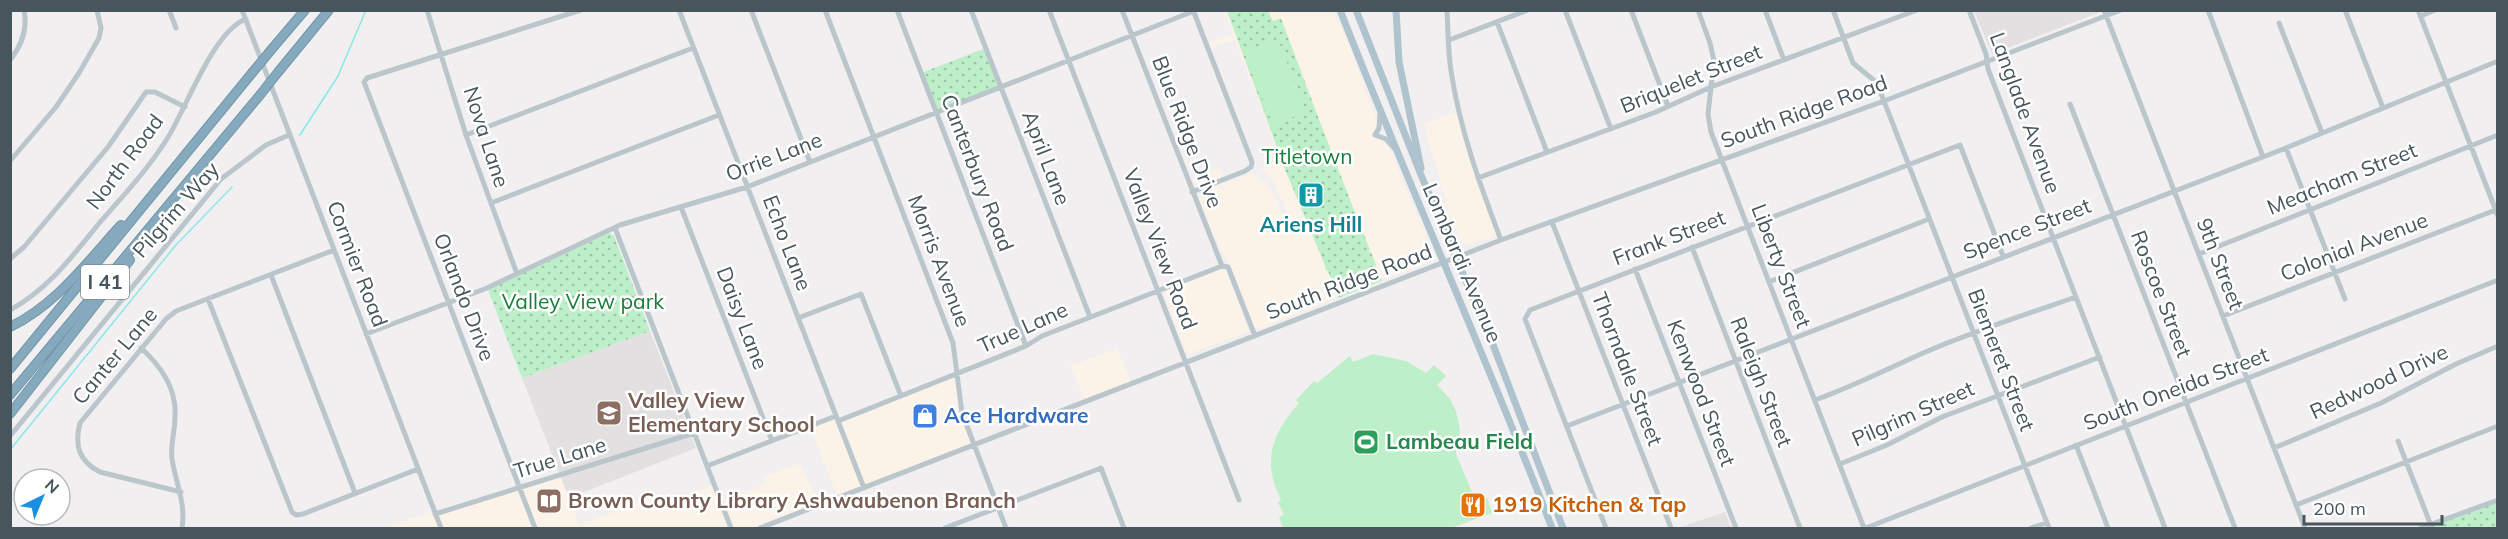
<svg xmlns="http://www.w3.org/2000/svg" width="2508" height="539" font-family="Mulish,sans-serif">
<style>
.commercial{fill:#fcf3e8}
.education{fill:#e2e0e1}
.grass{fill:url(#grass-dots)}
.pitch{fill:#bdefc8}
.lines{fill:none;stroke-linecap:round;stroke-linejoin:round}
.stream{stroke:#8ae7ec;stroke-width:1.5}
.highway-casing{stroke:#7295a9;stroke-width:10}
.minor{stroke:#bac6cc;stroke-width:5}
.major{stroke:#aec3cd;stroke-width:7}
.highway{stroke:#86aabd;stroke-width:8}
.highway-bridge-casing{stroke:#7295a9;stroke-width:10;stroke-linecap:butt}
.highway-bridge{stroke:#86aabd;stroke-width:8}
.labels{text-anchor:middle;stroke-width:5;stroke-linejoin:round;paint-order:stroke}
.shield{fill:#fff;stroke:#7e888d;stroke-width:1.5}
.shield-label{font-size:20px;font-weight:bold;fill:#47555c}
.street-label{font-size:21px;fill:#47555c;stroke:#fff}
.park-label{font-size:21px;fill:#177e3a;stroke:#fff}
.culture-label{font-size:21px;font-weight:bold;fill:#0d838f;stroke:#fff}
.education-label{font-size:21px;font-weight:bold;fill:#785e54;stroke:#fff;text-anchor:start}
.shop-label{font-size:21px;font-weight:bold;fill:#366cbe;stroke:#fff;text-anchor:start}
.leisure-label{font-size:21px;font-weight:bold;fill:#27864d;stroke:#fff;text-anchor:start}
.food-label{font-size:21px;font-weight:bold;fill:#c56008;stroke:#fff;text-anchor:start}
</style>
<defs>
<pattern id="grass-dots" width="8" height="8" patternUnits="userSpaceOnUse" patternTransform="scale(1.5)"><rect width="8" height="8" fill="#bdefc8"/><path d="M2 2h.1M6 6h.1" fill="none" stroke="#9bc4a6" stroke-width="1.8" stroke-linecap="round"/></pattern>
</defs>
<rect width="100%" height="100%" fill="#f1efef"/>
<!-- commercial -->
<path class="commercial" d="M 1225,11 L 1333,11 L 1345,35 L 1377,121 L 1377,127 L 1372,133 L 1375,140 L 1384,141 L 1388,145 L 1431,249 L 1432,256 L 1429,262 L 1258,329 L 1254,327 L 1231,268 L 1212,232 L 1199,200 L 1202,192 L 1213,187 L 1211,181 L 1196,185 L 1191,179 L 1219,168 L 1225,183 L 1254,173 L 1272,190 L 1285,221 L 1290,220 L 1274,182 L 1261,168 L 1281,160 L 1235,40 L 1211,48 L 1209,43 L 1234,34 Z
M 1459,111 L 1499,235 L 1466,245 L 1462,244 L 1450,216 L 1424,124 Z
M 1222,269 L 1226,271 L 1249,331 L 1189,354 L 1185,350 L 1164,294 L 1167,290 Z
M 1117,348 L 1132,384 L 1086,402 L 1070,366 Z
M 957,374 L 962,413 L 974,446 L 838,498 L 810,426 L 836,416 L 838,420 Z
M 800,463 L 819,506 L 760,528 L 385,528 L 434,511 L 435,513 L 560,475 L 579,525 L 657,496 L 661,505 L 714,485 L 721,502 L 766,484 L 764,477 Z"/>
<!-- education -->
<path class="education" d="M 2099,11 L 2100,12 L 1992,54 L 1974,11 Z
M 650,331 L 696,448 L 569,498 L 522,378 Z
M 1725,512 L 1731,528 L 1678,528 Z"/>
<!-- grass -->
<path class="grass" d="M 1227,11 L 1268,11 L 1273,21 L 1281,18 C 1310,96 1340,175 1370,250 L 1368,251 L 1371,252 L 1382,281 L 1338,298 L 1328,271 L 1324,269 L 1326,268 L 1286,172 Z
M 986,48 L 1001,87 L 936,112 L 921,73 Z
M 609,233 L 614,236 L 650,331 L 522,378 L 488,290 Z
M 2497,500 L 2497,528 L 2432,528 L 2431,525 Z"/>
<!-- pitch -->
<path class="pitch" d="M 1278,39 L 1306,112 L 1273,125 L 1244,52 Z
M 1373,354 L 1406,361 L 1426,373 L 1434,365 L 1446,376 L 1437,385 L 1450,399 L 1456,411 L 1460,430 L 1456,454 L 1475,499 L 1483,495 L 1484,498 L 1487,497 L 1492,513 L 1451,528 L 1283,528 L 1279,517 L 1284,515 L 1278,502 L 1281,500 C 1262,461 1271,435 1299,403 L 1296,400 L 1314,381 L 1317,383 L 1350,356 L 1353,362 Z"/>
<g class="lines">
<!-- stream -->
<path class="stream" d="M 300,135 L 338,76 L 366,10
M 10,450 L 175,246 L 232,187"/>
<!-- highway casing -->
<g class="highway-casing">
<path id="highway" d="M 271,50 L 305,10
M 279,71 L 329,10
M 10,327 C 57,304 87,262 121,225
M 10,369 L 252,73
M 10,395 L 260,95
M 10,414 L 130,260"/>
</g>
<!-- minor -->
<path class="minor" d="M 169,10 L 176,28
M 242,10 L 441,528
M 427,10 L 466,135 L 517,274
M 679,10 L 864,488
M 751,10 L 810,162
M 825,10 L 953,343 L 962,413 L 1006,528
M 897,10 L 1026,346
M 971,10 L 1090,317
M 1049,10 L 1239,500
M 1122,10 L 1222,266
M 1447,10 C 1448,30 1448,51 1451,71 C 1460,130 1480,185 1501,240
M 1565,10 L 1611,129
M 1631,10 L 1668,106
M 1698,10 L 1710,43 L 1714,61 L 1708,114 L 1711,132 L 1864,528
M 1765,10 L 1784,60
M 1833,10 L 1853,63 L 1876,82 L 1884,101 L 2049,528
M 1969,10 L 1986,54 L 1988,69 L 2165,528
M 2104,10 L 2305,528
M 2208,10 L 2263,157
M 2345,10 L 2383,108
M 2418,10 L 2498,216
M 2421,16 L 2435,10
M 1497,22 L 1547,152
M 2279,23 L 2322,133
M 1449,40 L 1528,10
M 10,60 C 22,45 28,29 24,10
M 2070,104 L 2235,528
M 1380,114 L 1379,128 L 1375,135 L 1386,139 L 1394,148
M 466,135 L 693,48
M 2286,148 L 2345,299
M 10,161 L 56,107 L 79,73 L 99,38 L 101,28 L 97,10
M 1478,178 L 1656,112 L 1711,87 L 1917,10
M 1192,192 L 1245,171 L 1251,167 L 1252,162 L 1193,10
M 491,203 L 719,115
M 681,207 L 772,441
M 1552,222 L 1671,528
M 615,228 L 731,528
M 1692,247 L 1800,528
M 2199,254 L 2498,135
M 10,259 L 24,247 L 108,147 L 146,92 L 155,92 L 185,107
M 1222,266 L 1228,267 L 1255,336
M 1635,269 L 1736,528
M 271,275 L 355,493
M 1769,282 L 1929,219
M 208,299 L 292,512 L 296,515 L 303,514 L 418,469
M 10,310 C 49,289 74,254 101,221 C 124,195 148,169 167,139 C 186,109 213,31 246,19
M 2223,316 L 2498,209
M 798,318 L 861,294 L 901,396
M 366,334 L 487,288 L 620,225 L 747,187 L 1194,11
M 141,348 C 161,366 177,389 175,417 C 175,432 170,445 172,459 C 176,484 186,503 182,528
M 1815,400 C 1852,387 1885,370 1921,354 C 1971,332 2024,315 2076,297
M 838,421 L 1026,346 L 1042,336 L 1222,266
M 1567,426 L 2286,148 L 2498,61
M 10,436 L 221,179 L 266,145 L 289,135
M 2398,441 L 2432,528
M 2076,445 L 2108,528
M 2274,448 L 2381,403 L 2456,364 L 2498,346
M 1840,464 L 1887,445 L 1942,417 L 2100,357
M 707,466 L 836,416
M 181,492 L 100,472 C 79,461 74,446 80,423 L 166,319 L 176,311 L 334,250
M 2296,505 L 2498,426
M 435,514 L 694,433
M 535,528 L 364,82 L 367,78 L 581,10
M 760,528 L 1501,240 L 1884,101 L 2121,10
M 945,528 L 1101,468 L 1124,528
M 1606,528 L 1525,319 L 1530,310 L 1960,145 L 2003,256
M 1866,528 L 2498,280
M 2031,528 L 2046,523
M 2421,528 L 2498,500"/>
<!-- major -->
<path class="major" d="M 1340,10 C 1408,184 1485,354 1552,528
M 1356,10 L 1421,175 L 1492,342 L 1563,528
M 1396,10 L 1399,62 L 1421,168"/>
<!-- highway -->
<use href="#highway" class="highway"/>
<!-- highway-bridge casing -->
<g class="highway-bridge-casing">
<path id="highway-bridge" d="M 252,73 L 271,50
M 260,95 L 279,71"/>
</g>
<!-- highway-bridge -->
<use href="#highway-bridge" class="highway-bridge"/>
</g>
<!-- icons -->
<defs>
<g id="building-square" transform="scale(1.35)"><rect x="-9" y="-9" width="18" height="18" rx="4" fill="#0f9aa8" stroke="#fff"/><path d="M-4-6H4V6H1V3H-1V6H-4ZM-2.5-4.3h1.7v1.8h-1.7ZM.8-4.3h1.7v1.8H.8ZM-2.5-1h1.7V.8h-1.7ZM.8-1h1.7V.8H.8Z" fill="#fff"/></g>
<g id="school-square" transform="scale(1.35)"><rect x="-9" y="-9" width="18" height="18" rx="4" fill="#8d6e63" stroke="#fff"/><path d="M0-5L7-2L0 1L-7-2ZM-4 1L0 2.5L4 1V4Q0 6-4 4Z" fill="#fff"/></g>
<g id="shop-square" transform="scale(1.35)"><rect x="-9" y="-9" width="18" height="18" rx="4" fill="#3f7fe0" stroke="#fff"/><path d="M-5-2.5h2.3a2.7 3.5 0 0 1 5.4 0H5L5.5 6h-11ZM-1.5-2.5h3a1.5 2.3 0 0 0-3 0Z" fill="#fff"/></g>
<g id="stadium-square" transform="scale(1.35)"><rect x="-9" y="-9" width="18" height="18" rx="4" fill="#2e9e5b" stroke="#fff"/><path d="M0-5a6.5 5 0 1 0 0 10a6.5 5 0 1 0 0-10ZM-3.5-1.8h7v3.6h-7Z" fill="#fff"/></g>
<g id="library-square" transform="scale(1.35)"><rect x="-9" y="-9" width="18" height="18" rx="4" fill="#8d6e63" stroke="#fff"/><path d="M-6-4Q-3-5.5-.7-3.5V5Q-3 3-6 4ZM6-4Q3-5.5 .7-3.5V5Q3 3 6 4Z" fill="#fff"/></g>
<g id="restaurant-square" transform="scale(1.35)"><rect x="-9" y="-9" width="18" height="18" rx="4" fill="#e8710a" stroke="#fff"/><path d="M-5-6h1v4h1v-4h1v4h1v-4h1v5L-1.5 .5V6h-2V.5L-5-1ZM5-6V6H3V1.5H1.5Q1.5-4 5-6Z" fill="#fff"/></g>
</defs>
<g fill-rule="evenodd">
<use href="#building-square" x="1311" y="195"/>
<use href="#school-square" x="609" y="413"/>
<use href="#shop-square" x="925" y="416"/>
<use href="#stadium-square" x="1366" y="442"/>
<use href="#library-square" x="549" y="501"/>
<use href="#restaurant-square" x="1473" y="505"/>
</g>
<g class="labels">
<!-- shield labels -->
<rect class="shield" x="81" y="265" width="48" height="34" rx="4.5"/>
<g class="shield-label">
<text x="105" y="289">I 41</text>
</g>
<!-- street labels -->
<g class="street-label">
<text transform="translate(1691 79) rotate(-22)" y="7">Briquelet Street</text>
<text transform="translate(1804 112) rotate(-20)" y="7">South Ridge Road</text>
<text transform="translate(2025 113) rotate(70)" y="7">Langlade Avenue</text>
<text transform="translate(1187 132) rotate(69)" y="7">Blue Ridge Drive</text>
<text transform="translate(486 137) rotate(72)" y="7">Nova Lane</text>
<text transform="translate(774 157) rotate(-21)" y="7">Orrie Lane</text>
<text transform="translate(1046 158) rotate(69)" y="7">April Lane</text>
<text transform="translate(125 162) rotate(-53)" y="7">North Road</text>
<text transform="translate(977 173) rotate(69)" y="7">Canterbury Road</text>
<text transform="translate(2342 179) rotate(-22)" y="7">Meacham Street</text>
<text transform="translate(176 210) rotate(-49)" y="7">Pilgrim Way</text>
<text transform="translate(2027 229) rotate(-21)" y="7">Spence Street</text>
<text transform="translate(1669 238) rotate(-21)" y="7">Frank Street</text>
<text transform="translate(787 243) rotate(69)" y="7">Echo Lane</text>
<text transform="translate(2354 247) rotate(-21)" y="7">Colonial Avenue</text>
<text transform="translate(1160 249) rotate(69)" y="7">Valley View Road</text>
<text transform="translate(939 261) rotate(69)" y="7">Morris Avenue</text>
<text transform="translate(1462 263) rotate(67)" y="7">Lombardi Avenue</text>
<text transform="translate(357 264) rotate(69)" y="7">Cormier Road</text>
<text transform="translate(2220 264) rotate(69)" y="7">9th Street</text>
<text transform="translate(1781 266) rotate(69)" y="7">Liberty Street</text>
<text transform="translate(1349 282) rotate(-21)" y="7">South Ridge Road</text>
<text transform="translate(2161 294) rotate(69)" y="7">Roscoe Street</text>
<text transform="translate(464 297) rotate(69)" y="7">Orlando Drive</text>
<text transform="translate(742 318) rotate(69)" y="7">Daisy Lane</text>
<text transform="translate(1023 328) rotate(-24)" y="7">True Lane</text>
<text transform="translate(115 356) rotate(-50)" y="7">Canter Lane</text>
<text transform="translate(2001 360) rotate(69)" y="7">Biemeret Street</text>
<text transform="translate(1627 369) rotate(69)" y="7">Thorndale Street</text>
<text transform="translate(1761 382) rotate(69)" y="7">Raleigh Street</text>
<text transform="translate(2379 382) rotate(-25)" y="7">Redwood Drive</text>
<text transform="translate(2176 389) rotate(-21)" y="7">South Oneida Street</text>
<text transform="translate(1701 393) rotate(69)" y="7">Kenwood Street</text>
<text transform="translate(1913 414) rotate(-24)" y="7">Pilgrim Street</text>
<text transform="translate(560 458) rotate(-17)" y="7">True Lane</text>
</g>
<!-- park labels -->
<g class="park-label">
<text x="1307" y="164">Titletown</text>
<text x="583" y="309">Valley View park</text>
</g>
<!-- culture labels -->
<g class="culture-label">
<text x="1311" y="232">Ariens Hill</text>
</g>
<!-- education labels -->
<g class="education-label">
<text x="628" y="408">Valley View<tspan x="628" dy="24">Elementary School</tspan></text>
<text x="568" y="508">Brown County Library Ashwaubenon Branch</text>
</g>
<!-- shop labels -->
<g class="shop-label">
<text x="944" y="423">Ace Hardware</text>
</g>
<!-- leisure labels -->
<g class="leisure-label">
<text x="1386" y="449">Lambeau Field</text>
</g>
<!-- food labels -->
<g class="food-label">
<text x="1492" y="512">1919 Kitchen &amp; Tap</text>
</g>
</g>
<!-- border -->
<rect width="2508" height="539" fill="none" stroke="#47555c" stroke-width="24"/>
<!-- north arrow -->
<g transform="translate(42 497) rotate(43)"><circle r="28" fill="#ffffff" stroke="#b5bbbe" stroke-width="1.5"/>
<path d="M0-4.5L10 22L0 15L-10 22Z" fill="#1a90e0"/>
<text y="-9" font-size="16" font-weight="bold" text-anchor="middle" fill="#47555c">N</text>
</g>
<!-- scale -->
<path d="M2304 515v9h138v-9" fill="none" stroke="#47555c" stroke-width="3"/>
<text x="2313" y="515" font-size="18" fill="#47555c" stroke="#ffffff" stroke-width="4.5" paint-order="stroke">200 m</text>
</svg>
